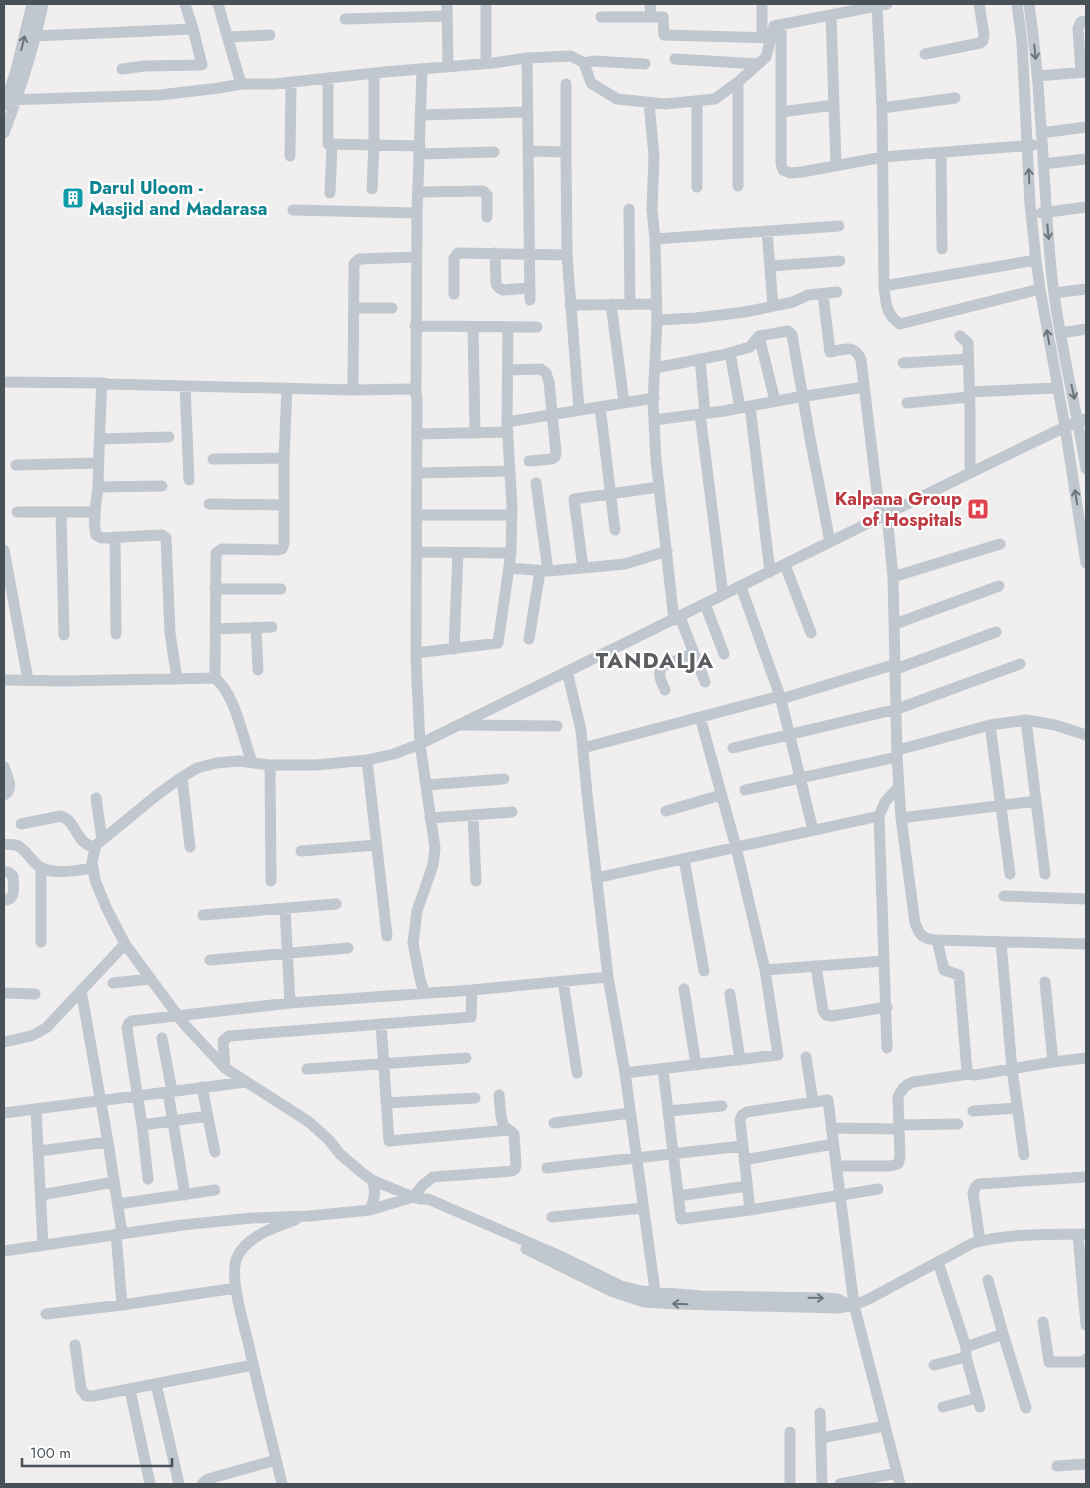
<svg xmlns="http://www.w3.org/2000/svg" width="1090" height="1488" font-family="Jost,sans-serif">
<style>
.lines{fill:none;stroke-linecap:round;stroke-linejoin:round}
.minor{stroke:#c0c7ce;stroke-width:11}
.oneway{stroke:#6c747b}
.labels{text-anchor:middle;stroke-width:4.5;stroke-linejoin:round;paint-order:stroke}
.culture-label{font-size:18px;font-weight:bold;fill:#0d838f;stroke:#fff;text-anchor:start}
.health-label{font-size:18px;font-weight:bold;fill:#be3a42;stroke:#fff;text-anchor:end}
.district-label{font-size:22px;font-weight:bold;letter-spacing:1px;fill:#5b5d61;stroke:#fff}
</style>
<rect width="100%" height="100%" fill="#f0eeee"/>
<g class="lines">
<!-- minor -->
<path class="minor" d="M 218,4 L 241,84
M 447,4 L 448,67
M 486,4 L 486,63
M 650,4 L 651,17
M 1017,4 L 1022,42 L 1030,204 L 1036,260 L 1040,289 L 1065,427 L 1086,563
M 1029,4 C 1034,40 1038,77 1040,113 C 1045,173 1046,234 1054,294 C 1062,353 1077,411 1086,469
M 877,6 L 882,108 L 884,286 C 886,302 885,314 900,324 L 1040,289
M 831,15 L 836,166
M 601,17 L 663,17 L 664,35 L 771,38
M 345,19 L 447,16
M 781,25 L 781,163 L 783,170 L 790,173 L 802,172 L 883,157 L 1033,145
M 35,36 L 193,29 L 185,4
M 228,37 L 270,35
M 762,37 L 762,4
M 925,54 L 980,43 L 983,41 L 984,34 L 979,4
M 527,58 L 530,300
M 675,59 L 759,64
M 584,63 L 593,61 L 645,64
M 122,69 L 144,66 L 202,65 L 193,29
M 1081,72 L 1078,28 L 1081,22 L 1086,21
M 1037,76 L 1086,72
M 328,78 L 328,144 L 420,146
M 566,84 L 566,152
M 6,100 L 160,95 L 219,88 L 241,84 L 274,84 L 384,72 L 493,63 L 527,58 L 571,56 L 584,63 L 591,83 L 617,99 L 665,104 L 715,99 L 738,82 L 766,57 L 774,26 L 887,4
M 697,101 L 697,187
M 649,103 L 654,156 L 652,210 L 655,239 L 657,320 L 653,403 L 656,460 L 674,620
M 4,105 L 15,74 L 32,4
M 882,108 L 955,98
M 781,112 L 834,105
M 421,115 L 528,112
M 4,133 C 20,91 34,48 43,4
M 1041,133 L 1086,127
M 529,151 L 566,152 L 567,255 L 579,410
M 941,153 L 942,249
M 420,154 L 494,152
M 290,156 L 291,83
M 1043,164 L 1086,159
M 738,186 L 738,82
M 372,189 L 374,145 L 374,74
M 419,192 L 483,191 L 487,195 L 487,217
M 330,193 L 332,144
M 629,209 L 630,304
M 293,210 L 417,213
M 1041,213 L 1086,207
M 767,231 L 773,306
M 655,239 L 839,226
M 495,253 L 496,284 L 499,288 L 503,290 L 530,288
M 770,266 L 840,261
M 884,286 L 1036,260
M 1054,293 L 1086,289
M 454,294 L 454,258 L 458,253 L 567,255
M 823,294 L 830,352 C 844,349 855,344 861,360 L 880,517
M 611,304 L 624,403
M 570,305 L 655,304
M 354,308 L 392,308
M 657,320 L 696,318 L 745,312 L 793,302 L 808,295 L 837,292
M 415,326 L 537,327
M 473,327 L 475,433
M 1061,333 L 1086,329
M 759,336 L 775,401
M 960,336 L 968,343 L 970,410 L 970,473
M 730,353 L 740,408
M 700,359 L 705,414
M 903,363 L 968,359
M 655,368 L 722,355 L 750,347 L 759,336 L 788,331 L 792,335 L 810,438 L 830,542
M 508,370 L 541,369 L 546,373 L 549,382 L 556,453 L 555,457 L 552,459 L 529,461
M 4,382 L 102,383 L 107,384 L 353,390 L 410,389 L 416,392 L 417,401 L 416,660 L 420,744 L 435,848 L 433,865 L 417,911 L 413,943 L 420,979 L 424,992
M 102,383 C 100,417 99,451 98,485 C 97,502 92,518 96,535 L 102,538 L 162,535 L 166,538 L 170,633 L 177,679
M 185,386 L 189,480
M 353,390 L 354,264 L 359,259 L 417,257
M 416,392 L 417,213 L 422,69
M 969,392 L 1057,388
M 907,403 L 969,397
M 750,406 L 770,572
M 600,407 L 615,530
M 700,414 L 723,595
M 654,420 L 724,411 L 793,398 L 864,387
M 507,422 L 654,398
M 417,434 L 508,432
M 100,439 L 169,437
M 213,459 L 284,458
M 16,465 L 98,463
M 417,473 L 510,471
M 536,483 L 548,571
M 98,487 L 162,486
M 209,504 L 284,505
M 17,512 L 95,512
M 61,512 L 64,635
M 887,514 L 893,577 L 897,757 L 901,818 L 915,923 C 920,936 923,939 937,940 L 1086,944
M 417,515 L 512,515
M 115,537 L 116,634
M 4,550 L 28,680
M 417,552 L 511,553
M 785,565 L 811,633
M 509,568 L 548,571 L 594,567 L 625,564 L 667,551
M 583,568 L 574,499 L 659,487
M 893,577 L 1000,544
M 741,587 L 780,696
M 215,589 L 281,589
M 705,604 L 724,654
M 680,617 L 705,682
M 895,624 L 999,586
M 256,627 L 258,670
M 215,629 L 272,627
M 529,639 L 540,571
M 454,649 L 458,553
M 416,653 L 498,643 L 511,553 L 512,506 L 507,422 L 508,327
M 896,669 L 996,632
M 567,671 L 581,730 L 587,794 L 608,977 L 625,1073 L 656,1298
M 215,678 C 236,696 242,736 252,762
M 4,680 L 65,681 L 215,678 L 216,553 L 222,549 L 278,550 L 282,549 L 284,543 L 284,458 L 287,388
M 665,690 C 662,682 656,674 663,666 L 694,653
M 781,699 L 896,664
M 700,717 L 736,847 L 765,970 L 884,961
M 461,725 L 557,726
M 990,725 L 1010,874
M 583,748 L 780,696 L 813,830
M 733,748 L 897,709 L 1020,664
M 898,750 L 990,725 L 1026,720 L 1055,725 L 1086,735
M 367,760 L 387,936
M 270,765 L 271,881
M 4,767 C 7,776 15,789 4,795
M 182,777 L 190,847
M 426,785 L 504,779
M 745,790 L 897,757
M 96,798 L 102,840
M 1036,801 L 1045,874
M 666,811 L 721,795
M 473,815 L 476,881
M 430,818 L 512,812
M 901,818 L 1036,801 L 1026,720
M 21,824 L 61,816 C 72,820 74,830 81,839 C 85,844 89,846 95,848
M 4,844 C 7,845 12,844 16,845 C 27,849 31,863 42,868 C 56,875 78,870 93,868
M 301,851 L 377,845
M 684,859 L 704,971
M 41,868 L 41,942
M 4,872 L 8,872 L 13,876 C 13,886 17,900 4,900
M 596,878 L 879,816
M 1004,896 L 1086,899
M 285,908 L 290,1003
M 203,915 L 336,904
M 937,940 L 944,970 L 959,975 L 967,1071 L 969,1074 L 975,1075 L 1053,1062 L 1086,1058
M 1001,942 L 1012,1069 L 1024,1155
M 210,960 L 348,948
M 816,966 L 823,1011 L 826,1015 L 832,1016 L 887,1007
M 563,981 L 577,1073
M 1045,982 L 1053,1062
M 113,983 L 150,979
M 684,989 L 696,1065
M 81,990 L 108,1142 L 122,1233
M 4,993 L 35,994
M 730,994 L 740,1060
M 381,1024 L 389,1141 L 509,1130
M 162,1038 L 172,1091
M 4,1042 L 31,1036 L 46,1028 L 125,944
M 887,1048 L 879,816 L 885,802 L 899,786
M 806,1057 L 813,1102
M 225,1068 L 223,1041 L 229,1036 L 471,1017 L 472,990
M 307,1069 L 466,1058
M 663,1069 L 681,1219 L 750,1210 L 878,1189
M 625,1073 L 778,1055 L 765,970
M 202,1087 L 215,1152
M 168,1092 L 185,1195
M 386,1103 L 475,1098
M 36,1109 L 43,1245
M 668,1111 L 722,1106
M 973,1111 L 1017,1108
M 4,1113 L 246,1082
M 554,1123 L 630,1113
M 142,1125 L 208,1116
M 899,1125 L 958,1124
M 831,1128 L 899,1129
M 39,1151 L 108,1142
M 744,1160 L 833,1144
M 836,1166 L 890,1166 L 898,1164 L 900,1157 L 898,1097 C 902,1089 905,1085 913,1082 L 969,1074
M 547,1168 L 742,1146
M 148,1179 L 142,1125 L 127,1028 L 129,1023 L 132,1021 L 290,1003 L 472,990 L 608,977
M 41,1195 L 114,1182
M 678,1196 L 747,1186
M 118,1204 L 215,1190
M 370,1210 C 374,1200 377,1191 372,1180
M 750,1210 L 740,1120 L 742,1115 L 747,1112 L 828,1100 L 854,1305 L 900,1484
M 552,1217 L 643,1208
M 116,1234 L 122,1305
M 1078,1235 L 1086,1325
M 980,1241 L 973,1193 L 976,1186 L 979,1184 L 1086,1177
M 526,1249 L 611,1291 L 644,1302 L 677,1304 L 838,1308 L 854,1305 L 869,1299 L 973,1243 C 1009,1233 1049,1235 1086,1234
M 4,1251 L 182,1225 L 252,1218 L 309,1216 L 370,1210 L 413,1197 L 423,1185 L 433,1177 L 512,1171 L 515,1169 L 516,1165 L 514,1134 C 512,1131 508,1130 505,1127 C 500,1122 500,1102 499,1095
M 938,1262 L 966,1347
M 851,1306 L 838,1299 L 826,1298 L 702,1296 L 641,1291 L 621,1286 L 558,1255 L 428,1199 L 420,1199 L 413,1197 L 372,1180 L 361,1172 L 340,1154 L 329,1140 L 309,1122 L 225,1068 L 184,1024 L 125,944 L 106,907 L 95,880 L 92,862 L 96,845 L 157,795 L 182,777 L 197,768 L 216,763 L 239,761 L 270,765 L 316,765 L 367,760 L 394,754 L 420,744 L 970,473 L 1065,427 L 1086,419
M 46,1314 L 122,1305 L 236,1288
M 1043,1322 L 1049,1362 L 1083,1362 L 1086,1359
M 1003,1334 L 1026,1408
M 75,1345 L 81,1389 L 86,1396 L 93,1396 L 253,1365
M 934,1365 L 966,1357
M 156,1384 L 179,1484
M 130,1390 L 150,1484
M 943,1407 L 977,1398
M 980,1407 L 966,1357 L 966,1347 L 1003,1334 L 988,1280
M 820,1413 L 822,1484
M 790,1432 L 790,1484
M 821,1438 L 885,1426
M 1057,1466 L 1086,1464
M 202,1484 L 208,1479 L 276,1460
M 282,1484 C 271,1438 259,1392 249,1346 C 244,1325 230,1280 236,1260 C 244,1237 275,1227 295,1220
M 840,1484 L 897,1473"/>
</g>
<!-- one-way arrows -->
<defs><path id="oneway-shaft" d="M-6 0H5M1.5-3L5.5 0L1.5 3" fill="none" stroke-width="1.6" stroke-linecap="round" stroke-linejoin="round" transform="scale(1.25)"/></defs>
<g class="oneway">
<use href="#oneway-shaft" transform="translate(23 43) rotate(-76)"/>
<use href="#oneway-shaft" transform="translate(1035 52) rotate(84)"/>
<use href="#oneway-shaft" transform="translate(1029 176) rotate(-92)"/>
<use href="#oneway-shaft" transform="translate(1048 232) rotate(85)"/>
<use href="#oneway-shaft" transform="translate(1048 337) rotate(-100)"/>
<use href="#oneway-shaft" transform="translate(1073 392) rotate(78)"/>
<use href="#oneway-shaft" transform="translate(1076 497) rotate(-99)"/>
<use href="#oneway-shaft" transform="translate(816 1298) rotate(1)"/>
<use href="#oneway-shaft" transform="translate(680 1304) rotate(-178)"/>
</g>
<!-- icons -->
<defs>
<g id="building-square" transform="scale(1.125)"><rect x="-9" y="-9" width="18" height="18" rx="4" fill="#0f9aa8" stroke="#fff"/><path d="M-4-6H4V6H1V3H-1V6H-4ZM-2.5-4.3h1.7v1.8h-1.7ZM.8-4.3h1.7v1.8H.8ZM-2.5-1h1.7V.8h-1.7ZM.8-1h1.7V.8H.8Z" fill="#fff"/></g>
<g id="hospital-square" transform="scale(1.125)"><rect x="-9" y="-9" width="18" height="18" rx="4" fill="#e0444e" stroke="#fff"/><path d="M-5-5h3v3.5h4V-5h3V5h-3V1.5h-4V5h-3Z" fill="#fff"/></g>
</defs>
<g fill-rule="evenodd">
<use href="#building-square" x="73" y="198"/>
<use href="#hospital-square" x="978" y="509"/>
</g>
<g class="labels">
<!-- culture labels -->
<g class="culture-label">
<text x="89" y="194">Darul Uloom -<tspan x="89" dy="21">Masjid and Madarasa</tspan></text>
</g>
<!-- health labels -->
<g class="health-label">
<text x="962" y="505">Kalpana Group<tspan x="962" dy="21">of Hospitals</tspan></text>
</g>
<!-- district labels -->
<g class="district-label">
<text x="655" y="668">TANDALJA</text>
</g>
</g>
<!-- border -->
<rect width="1090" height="1488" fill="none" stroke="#485058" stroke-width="10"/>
<!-- scale -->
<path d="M22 1458v8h150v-8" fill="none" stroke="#485058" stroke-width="2.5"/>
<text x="30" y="1458" font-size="15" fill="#485058" stroke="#ffffff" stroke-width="4" paint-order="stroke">100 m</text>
</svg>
